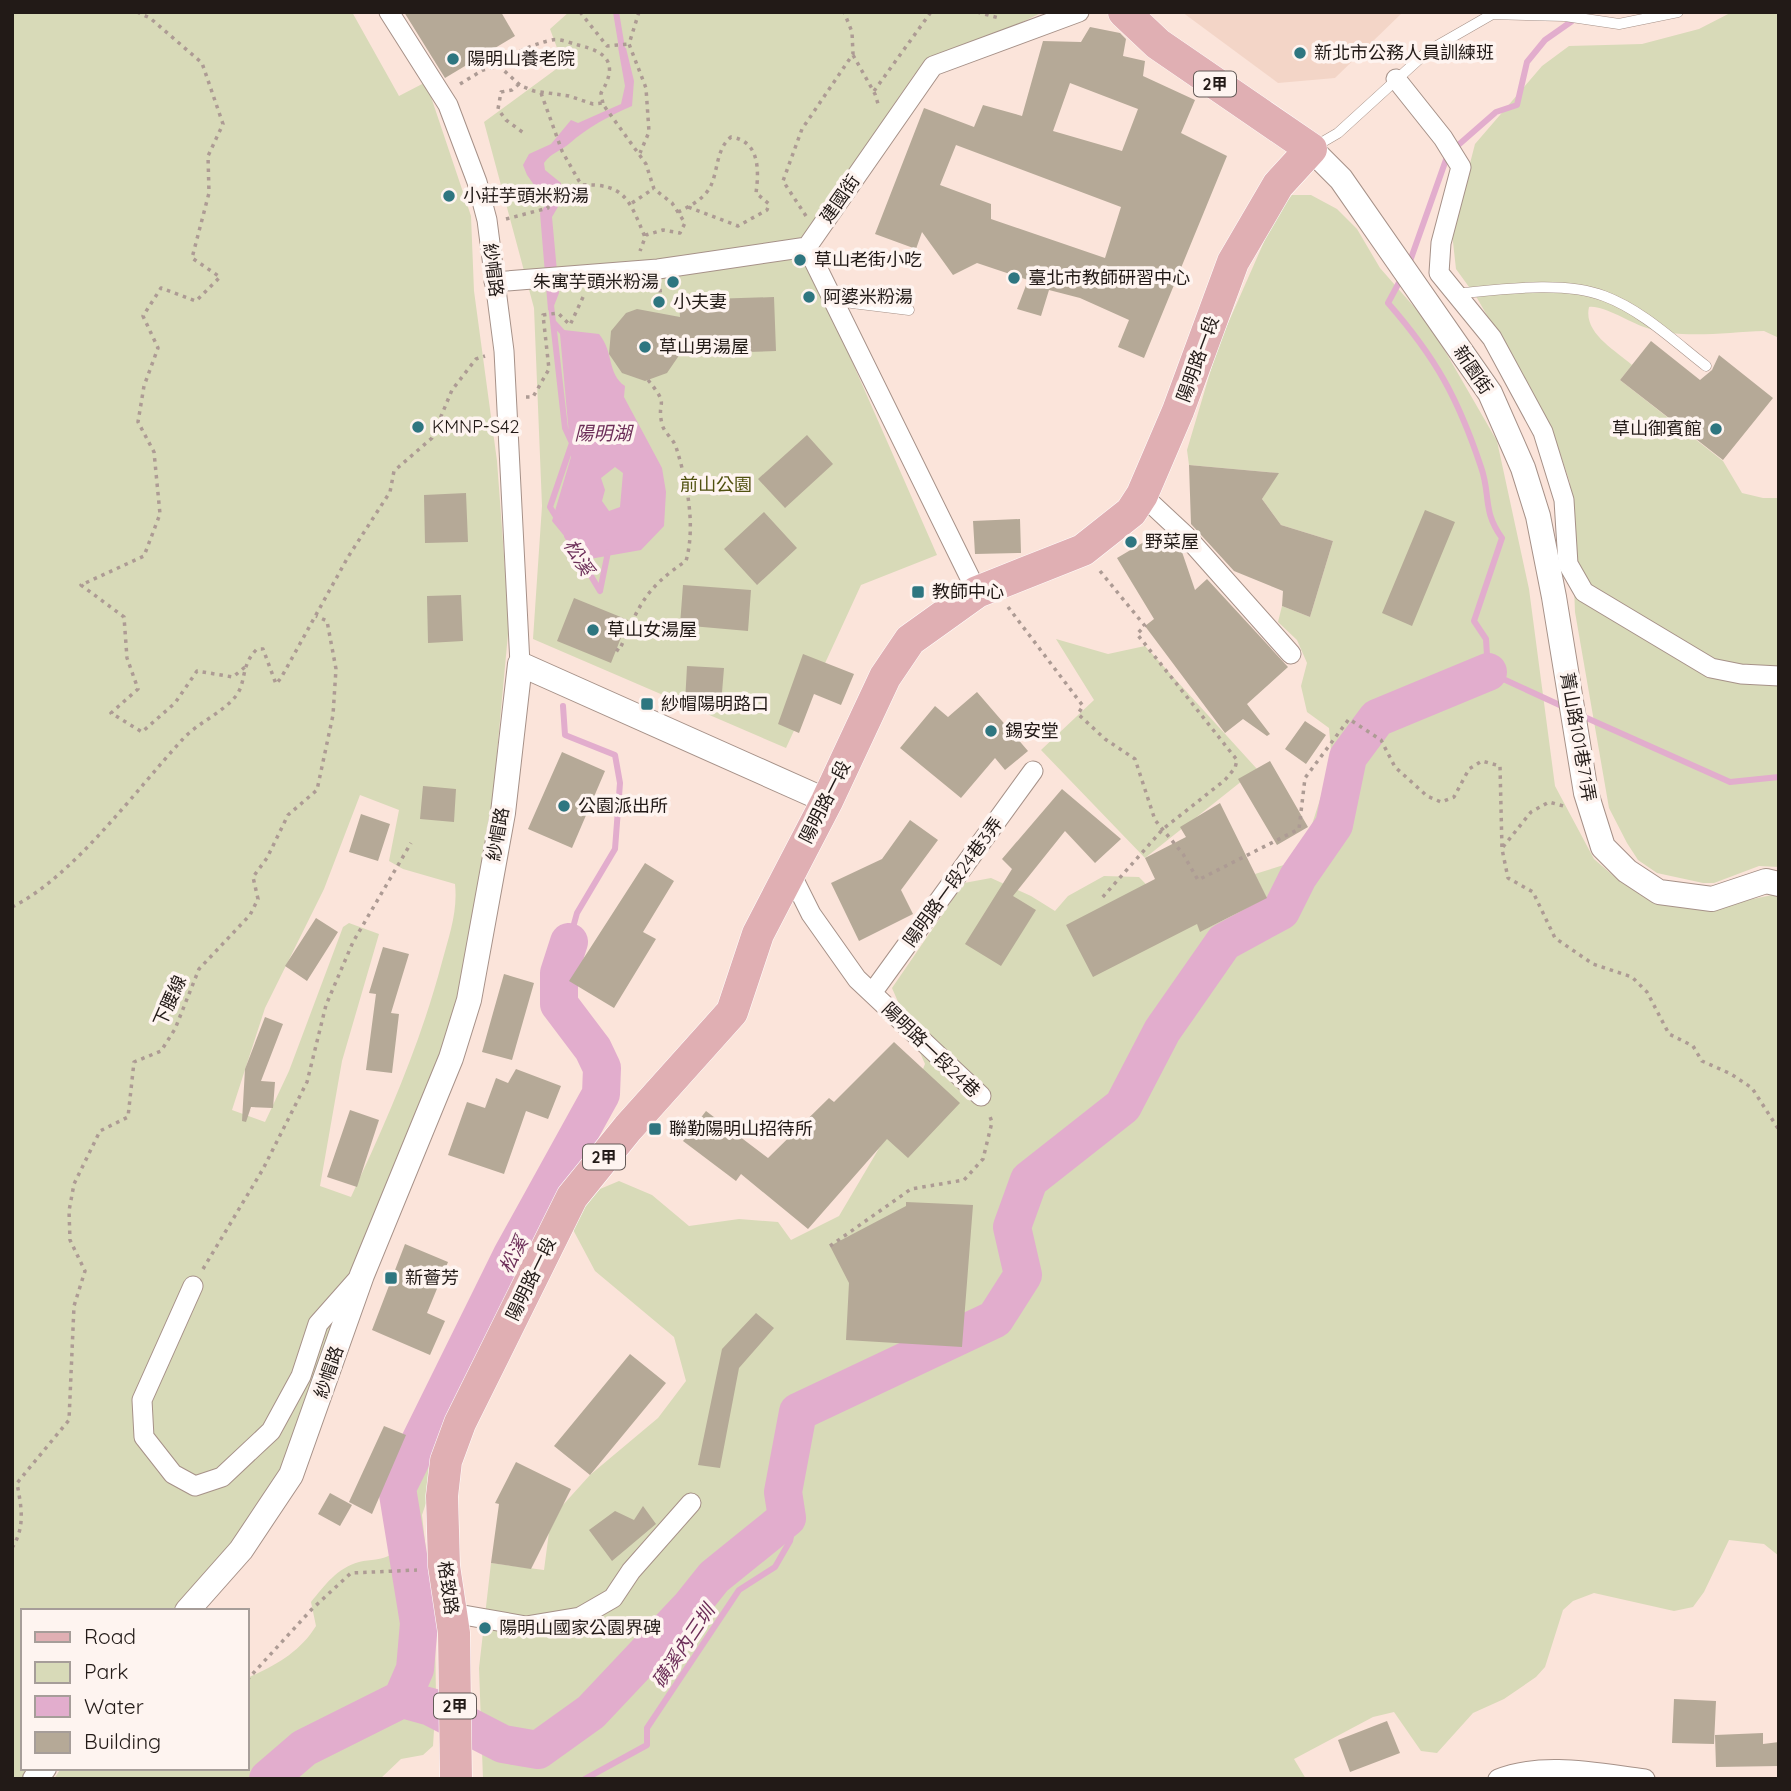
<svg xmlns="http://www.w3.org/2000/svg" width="1791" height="1791" font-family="Quicksand,'Noto Sans TC',sans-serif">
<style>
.built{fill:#f3d5c7}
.green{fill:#d8dab8;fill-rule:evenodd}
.water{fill:#e2adcd;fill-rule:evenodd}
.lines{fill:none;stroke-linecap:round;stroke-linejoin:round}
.stream{stroke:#e2adcd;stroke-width:6}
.river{stroke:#e2adcd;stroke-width:38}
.building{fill:#b5a997;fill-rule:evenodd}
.service-casing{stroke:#a69188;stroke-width:11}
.minor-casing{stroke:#a69188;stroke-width:21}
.tertiary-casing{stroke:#a69188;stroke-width:26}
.primary-casing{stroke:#fff;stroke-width:33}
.path{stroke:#ad9b94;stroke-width:3.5;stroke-dasharray:3.5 5;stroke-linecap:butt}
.service{stroke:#fff;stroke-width:10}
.minor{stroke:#fff;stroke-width:19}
.tertiary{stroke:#fff;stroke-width:24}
.primary{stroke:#e0afb3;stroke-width:32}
.poi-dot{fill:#2e7680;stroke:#fef4f0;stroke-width:2.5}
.labels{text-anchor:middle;stroke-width:7;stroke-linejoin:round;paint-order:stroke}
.shield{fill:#fef4f0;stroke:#645b58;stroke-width:2}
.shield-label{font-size:16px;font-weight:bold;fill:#221a17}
.poi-label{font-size:18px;fill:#221a17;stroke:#fef4f0;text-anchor:start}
.street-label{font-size:18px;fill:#221a17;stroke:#fef4f0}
.park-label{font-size:18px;fill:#505110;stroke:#fef4f0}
.water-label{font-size:19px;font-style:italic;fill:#6c2e58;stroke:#fef4f0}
</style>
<rect width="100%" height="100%" fill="#fbe4da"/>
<!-- built -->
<path class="built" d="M 1182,12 L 1403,12 L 1335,78 L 1278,83 Z"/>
<!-- green -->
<path class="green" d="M 12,12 L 352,12 L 399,96 L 426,82 L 471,216 L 474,291 L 497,461 L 509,623 L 491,818 L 463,1001 L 288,1471 L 233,1546 L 175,1611 L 23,1611 L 23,1768 L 31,1768 L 21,1779 L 12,1779 ZM 360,795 L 399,810 L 389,861 L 403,869 L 455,884 C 458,911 449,936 442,962 C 420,1045 387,1120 351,1197 L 320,1186 L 342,1061 L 379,934 L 349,923 L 343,927 L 289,1071 L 265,1122 L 232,1110 L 265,1008 L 324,889 Z
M 569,12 L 1043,12 L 914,75 L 800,243 L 937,555 L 861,585 L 786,748 L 533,639 L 542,506 L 534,308 L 484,122 L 563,64 L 550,29 Z
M 1732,12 L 1779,12 L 1779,338 L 1764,331 C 1725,332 1681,340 1644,327 C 1629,322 1603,305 1589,307 C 1583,333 1615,350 1632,365 L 1620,380 L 1723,461 L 1742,493 L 1763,498 L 1779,498 L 1779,867 L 1759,866 L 1714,883 L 1703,883 L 1657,873 L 1638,860 L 1627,843 L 1609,808 L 1575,612 L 1570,483 L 1552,429 L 1477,298 L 1456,269 L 1452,233 L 1475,144 L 1542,66 L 1569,46 L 1642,44 L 1699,29 Z
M 1292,195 L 1311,195 L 1337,209 L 1357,229 L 1380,268 L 1430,325 L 1497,441 L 1529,589 L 1555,786 L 1594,859 L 1616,878 L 1662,903 L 1710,908 L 1772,895 L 1779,898 L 1779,1556 L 1764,1544 L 1729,1540 L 1704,1592 L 1693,1607 L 1674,1611 L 1594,1593 L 1573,1601 L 1563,1610 L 1545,1667 L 1536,1677 L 1504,1699 L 1473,1713 L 1437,1753 L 1421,1751 L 1394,1712 L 1373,1717 L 1294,1759 L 1306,1779 L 483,1779 L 479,1668 L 491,1563 L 544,1570 L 549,1532 L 562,1506 L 590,1475 L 658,1418 L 686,1381 L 674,1337 L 595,1271 L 570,1224 L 600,1189 L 619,1181 L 652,1195 L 689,1226 L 739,1219 L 778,1222 L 791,1240 L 839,1216 L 917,1084 L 925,1064 L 892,988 L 964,883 L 991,878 L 1031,896 L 1055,911 L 1068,896 L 1104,876 L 1139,877 L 1166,905 L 1188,907 L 1201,931 L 1267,899 L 1255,874 L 1287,864 L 1307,840 L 1332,762 L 1329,728 L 1307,712 L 1301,686 L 1307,663 L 1297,640 L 1278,622 L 1282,606 L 1310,617 L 1333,541 L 1281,525 L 1262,499 L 1278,473 L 1189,465 L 1187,450 L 1218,346 L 1275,217 Z
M 1056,639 L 1108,654 L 1145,646 L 1257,769 L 1145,858 L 1041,750 L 1094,700 Z
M 435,1457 L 434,1479 L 422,1515 L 435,1630 L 436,1698 L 433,1746 L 423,1755 L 401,1759 L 380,1779 L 54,1779 L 61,1768 L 247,1768 L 247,1678 C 275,1666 300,1652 316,1626 L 311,1602 C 325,1585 337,1568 359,1562 C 371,1559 381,1561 392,1554 L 388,1510 Z"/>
<!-- water -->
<path class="water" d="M 618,47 L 626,48 L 634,81 L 632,106 C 609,116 588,127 570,143 C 561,151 552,152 544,163 L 545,170 L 561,183 L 562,200 L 552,217 L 559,293 L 552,311 L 548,310 L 540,213 L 547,203 L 527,175 L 523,165 L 529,154 L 551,144 L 571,120 L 578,123 L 621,104 L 625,86 Z
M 564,330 L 599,334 C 614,352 607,374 625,386 L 624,397 L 662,468 L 666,492 L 664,526 L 641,550 L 584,560 L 552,521 L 571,457 L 560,334 ZM 615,467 L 623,473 L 620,507 L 609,511 L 602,501 L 605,490 L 601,478 Z"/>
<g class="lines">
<!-- stream -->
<path class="stream" d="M 616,12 L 623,54
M 1409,264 L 1448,154 L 1496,112 L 1517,105 L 1527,62 L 1545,40 L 1585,12
M 1402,277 L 1388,303 C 1436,358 1458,398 1481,467 C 1491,495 1482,511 1502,538 L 1474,621 L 1486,639 L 1488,672 L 1564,707
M 551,305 L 553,322 L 565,335
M 553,322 L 565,428 L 572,443 L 550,507 L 558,520
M 567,536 L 600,591
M 600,591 L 608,552
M 563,706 L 565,735 L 615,755 L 620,783 L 615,849 L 577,913 L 569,942
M 1580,715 L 1730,782 L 1779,777
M 585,1779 L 647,1745 L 647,1728 L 739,1590 L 775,1567 L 790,1541 L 793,1527 L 787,1518"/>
<!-- river -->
<path class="river" d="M 402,1699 L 431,1707 L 503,1744 L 538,1750 L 591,1712 L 690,1607 L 714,1577 L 787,1518 L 783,1492 L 798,1412 L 995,1319 L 1023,1275 L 1012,1227 L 1029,1180 L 1123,1106 L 1162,1031 L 1224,942 L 1281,911 L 1298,877 L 1334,825 L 1348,757 L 1377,718 L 1488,672
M 268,1779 L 304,1748 L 402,1699 L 415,1669 L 419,1623 L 397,1488 L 512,1255 L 601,1094 L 602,1068 L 593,1049 L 559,1004 L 559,973 L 569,942"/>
</g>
<!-- building -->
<path class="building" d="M 404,12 L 501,12 L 515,36 L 445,78 Z
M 1090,27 L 1120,33 L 1126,39 L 1123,56 L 1145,61 L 1143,76 L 1195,100 L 1181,133 L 1227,156 L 1144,358 L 1118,347 L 1129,320 L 1080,298 L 1049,290 L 1041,316 L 1017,309 L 1028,280 L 977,263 L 953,275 L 922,232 L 916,249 L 875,234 L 924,108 L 974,127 L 983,105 L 1022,116 L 1043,41 L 1081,42 ZM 1070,83 L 1138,109 L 1122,151 L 1053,131 ZM 956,145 L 1121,207 L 1105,258 L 991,219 L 991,204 L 940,185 Z
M 774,297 L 776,351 L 680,354 L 667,373 L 645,381 L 622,373 L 609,354 L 611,331 L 626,313 L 637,309 L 680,317 L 679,300 Z
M 1651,341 L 1700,380 L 1712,370 L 1719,355 L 1773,398 L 1723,460 L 1620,380 Z
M 807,435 L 833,464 L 785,508 L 758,479 Z
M 1189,465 L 1279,473 L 1262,499 L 1281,525 L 1333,541 L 1310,617 L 1282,606 L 1283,591 L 1234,571 L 1191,524 Z
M 466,493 L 468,542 L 425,543 L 424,495 Z
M 1425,510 L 1455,522 L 1412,626 L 1382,613 Z
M 764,512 L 797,548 L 757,585 L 724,549 Z
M 1020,519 L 1021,553 L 975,554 L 973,521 Z
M 1170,539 L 1182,552 L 1195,590 L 1207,579 L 1288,667 L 1247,704 L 1270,734 L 1267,736 L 1243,719 L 1225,733 L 1145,626 L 1154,619 L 1117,558 L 1144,542 L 1147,547 Z
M 683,585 L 751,590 L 748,631 L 680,625 Z
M 461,595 L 463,641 L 428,643 L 427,596 Z
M 574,598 L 628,620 L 611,663 L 557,641 Z
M 803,654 L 854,674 L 841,705 L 814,694 L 799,733 L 778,724 Z
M 687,666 L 724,668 L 721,705 L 685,703 Z
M 977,692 L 1028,751 L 1005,770 L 995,758 L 961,798 L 900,748 L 935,706 L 948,717 Z
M 1305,721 L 1326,735 L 1306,764 L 1285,749 Z
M 562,752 L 605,771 L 572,848 L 528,829 Z
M 1270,761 L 1308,827 L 1277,845 L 1238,779 Z
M 423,786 L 456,789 L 454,822 L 420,819 Z
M 1062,789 L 1121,839 L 1095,863 L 1065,831 L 1013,896 L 1036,910 L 1001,966 L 965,944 L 1012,869 L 1002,859 Z
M 1220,803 L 1267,898 L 1200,932 L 1197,924 L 1093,977 L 1066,925 L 1155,879 L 1145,858 L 1186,837 L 1180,827 Z
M 361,814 L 390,824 L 378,861 L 349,852 Z
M 910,820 L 938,840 L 901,890 L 913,914 L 859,941 L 831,883 L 882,859 Z
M 645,863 L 674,881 L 643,932 L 656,939 L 614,1008 L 569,981 Z
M 316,918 L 338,932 L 307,981 L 285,966 Z
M 383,947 L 409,954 L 391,1013 L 399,1014 L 392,1073 L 366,1070 L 376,994 L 369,993 Z
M 504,974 L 534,983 L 512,1060 L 482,1052 Z
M 265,1017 L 283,1024 L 261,1081 L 275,1082 L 273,1108 L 251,1107 L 246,1122 L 242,1121 L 245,1069 Z
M 894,1042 L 960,1103 L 908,1158 L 887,1139 L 808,1229 L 741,1174 L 736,1181 L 683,1141 L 706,1111 L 768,1158 L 829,1098 L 834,1102 Z
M 516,1069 L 561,1086 L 548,1119 L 526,1111 L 504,1174 L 448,1155 L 467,1102 L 485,1108 L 496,1078 L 508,1083 Z
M 350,1110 L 379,1120 L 357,1187 L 327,1177 Z
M 906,1202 L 973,1205 L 962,1347 L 846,1340 L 849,1283 L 830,1246 L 906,1206 Z
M 405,1244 L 448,1262 L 427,1313 L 445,1321 L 430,1355 L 372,1330 Z
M 756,1313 L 774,1328 L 739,1368 L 720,1468 L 698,1465 L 722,1349 Z
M 630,1354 L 666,1383 L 590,1475 L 554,1446 Z
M 384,1426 L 406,1435 L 372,1514 L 349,1502 Z
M 516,1462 L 571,1489 L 531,1569 L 491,1563 L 499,1504 L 495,1503 Z
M 330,1493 L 352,1505 L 340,1526 L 318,1514 Z
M 643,1506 L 656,1524 L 612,1561 L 589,1530 L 615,1511 L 634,1520 Z
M 1674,1699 L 1716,1701 L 1714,1744 L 1672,1743 Z
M 1387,1721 L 1400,1753 L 1350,1772 L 1338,1740 Z
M 1763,1733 L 1763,1744 L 1779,1742 L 1779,1766 L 1716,1767 L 1715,1735 Z"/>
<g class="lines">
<!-- service casing -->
<g class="service-casing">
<path id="service" d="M 1490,14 L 1565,16 L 1619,24 L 1678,12
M 1314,147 L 1338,133 L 1428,51 L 1496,12
M 1454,294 C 1498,290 1563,280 1604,296 C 1642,310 1675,342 1706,366
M 836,301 L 909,310"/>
</g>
<!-- minor casing -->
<g class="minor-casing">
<path id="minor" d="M 389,12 L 448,105 L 477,182 L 487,220 L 504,351 L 520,664
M 1396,79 L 1443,138 L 1461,167 L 1441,243 L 1439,273 L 1492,338 L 1543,432 L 1564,500 L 1568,564 L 1584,592 L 1711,668 L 1741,674 L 1779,676
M 807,247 L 977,592
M 807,247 L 933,66 L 1079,12
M 494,282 L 658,269 L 807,247
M 1142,495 L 1186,536 L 1291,654
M 789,870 L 811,914 L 857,979 L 981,1096
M 872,993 L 1033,771
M 193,1286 L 142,1400 L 144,1437 L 173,1474 L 195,1486 L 222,1477 L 271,1431 L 301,1376 L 318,1324 L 356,1281
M 452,1613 L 526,1626 L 580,1617 L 613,1598 L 631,1571 L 691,1503
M 1498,1779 C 1543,1761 1597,1773 1645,1779"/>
</g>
<!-- tertiary casing -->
<g class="tertiary-casing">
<path id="tertiary" d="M 1311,149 L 1341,179 L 1490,393 L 1523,468 L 1538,516 L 1554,597 L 1586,793 L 1603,847 L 1627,871 L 1659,892 L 1712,899 L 1766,881 L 1779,884
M 187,1611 L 241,1550 L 291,1475 L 362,1275 L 451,1058 L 469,1000 L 503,813 L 520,664 L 827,801
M 35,1779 L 44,1768"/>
</g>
<!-- primary casing -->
<g class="primary-casing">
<path id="primary" d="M 456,1779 L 454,1633 L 444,1566 L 442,1496 L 446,1461 L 460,1423 L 572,1197 L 628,1128 L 732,1012 L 758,934 L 827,801 L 885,677 L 910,640 L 977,592 L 1083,550 L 1131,512 L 1142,495 L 1178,411 L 1233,262 L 1278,185 L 1311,149 L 1158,44 L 1124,12"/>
</g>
<!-- path -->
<path class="path" d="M 137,12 L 150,18 L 202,63 L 223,124 L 208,156 L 209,193 L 192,258 L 220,277 L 196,301 L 161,288 L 143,316 L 158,348 L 144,386 L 138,422 L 154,452 L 160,514 L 144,556 L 81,585 L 124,617 L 127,658 L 138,689 L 111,713 L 142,732 L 175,703 L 197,671 L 233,677 L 245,667
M 580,12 L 607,46 L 629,44
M 639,12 L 629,44 L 646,88 L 649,132 L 640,153
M 977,12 L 999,18
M 853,55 L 875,94 L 879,107
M 499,66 C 516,52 530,45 552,40 C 559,38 570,43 578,45 C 609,52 618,65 601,93 L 603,104
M 460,84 L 483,70 L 499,66 L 521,86 L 534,91 L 569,96 L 593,104 L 602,103 L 646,164 L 654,189 L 672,203 L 685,223 L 680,233 L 663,230 L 646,235 L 640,251
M 519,84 L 512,90 L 501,92 L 498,109 L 506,120 L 525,134
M 874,91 L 931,12
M 541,93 L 562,151 L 579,181 L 582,185 C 626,183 630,202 645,237
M 632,203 L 653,189
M 678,212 C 691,206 707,197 712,183 C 718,168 717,148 731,137 C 760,141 759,171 756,193 L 769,204 L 767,210 L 738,226 L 688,207
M 806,216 L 783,181 L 802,129 L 853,54 L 852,32 L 844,12
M 506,219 L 548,208 L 548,204 L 573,199 L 582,184
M 660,289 L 662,313
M 526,397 L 533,397 L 549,369 L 543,315 L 558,313 L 570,325 L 584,295
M 1100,571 L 1145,626 L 1137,634 L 1237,760 L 1235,768 L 1225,780 L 1163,829 L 1101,899
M 1008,607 L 1083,706 L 1078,714 L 1105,739 L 1135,759 L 1155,820 L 1183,854 L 1198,880 L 1299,829 L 1305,778 L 1349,719 L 1381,740 L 1395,767 L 1427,796 L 1441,802 L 1454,797 L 1469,769 L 1482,761 L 1500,766 L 1502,849 L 1508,878 L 1533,892 L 1555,938 L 1593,964 L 1632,977 L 1647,992 L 1669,1034 L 1693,1046 L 1702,1061 L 1731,1074 L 1752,1088 L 1779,1130
M 616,649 L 619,651 C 639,606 644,589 686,561 C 696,525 687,482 676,447 C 673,438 664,433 662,424 C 656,399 671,408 648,380
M 1503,847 L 1531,812 L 1549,802 L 1567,807
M 12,907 C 73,877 136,790 182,740 C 197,723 221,714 236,696 C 247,681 240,666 257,649 L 263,649 L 276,684 L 281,678 L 348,557 L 390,492 L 394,471 L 432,438 L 452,390 L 476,359 L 485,356
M 830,1246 L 911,1189 L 964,1180 L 983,1159 L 992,1122 L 989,1114
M 203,1269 L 263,1169 L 307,1082 L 326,1005 L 353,942 L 411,843
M 12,1548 C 26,1526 21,1506 17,1483 L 69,1420 L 74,1306 L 85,1271 L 70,1240 L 69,1211 L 74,1184 L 100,1131 L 128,1117 L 134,1062 L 161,1051 L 175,1029 L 199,969 L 250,915 L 258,899 L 253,877 L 267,858 L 288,815 L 317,790 L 333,715 L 336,669 L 327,621 L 316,616
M 247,1680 L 312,1609 L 351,1573 L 417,1570"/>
<!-- service -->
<use href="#service" class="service"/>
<!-- minor -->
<use href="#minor" class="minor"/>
<!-- tertiary -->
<use href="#tertiary" class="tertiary"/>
<!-- primary -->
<use href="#primary" class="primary"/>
</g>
<!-- markers -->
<g class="poi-dot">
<circle cx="1300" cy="53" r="7"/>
<circle cx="453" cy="59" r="7"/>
<circle cx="449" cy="196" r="7"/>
<circle cx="800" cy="260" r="7"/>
<circle cx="1014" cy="278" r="7"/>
<circle cx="673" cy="282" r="7"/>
<circle cx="809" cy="297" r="7"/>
<circle cx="659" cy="302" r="7"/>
<circle cx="645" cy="347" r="7"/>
<circle cx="418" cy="427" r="7"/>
<circle cx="1716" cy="429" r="7"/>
<circle cx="1131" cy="542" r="7"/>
<rect x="911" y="585" width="14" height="14" rx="3.5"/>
<circle cx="593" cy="630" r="7"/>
<rect x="640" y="697" width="14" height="14" rx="3.5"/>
<circle cx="991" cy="731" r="7"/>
<circle cx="564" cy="806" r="7"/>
<rect x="648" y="1122" width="14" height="14" rx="3.5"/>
<rect x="384" y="1271" width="14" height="14" rx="3.5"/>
<circle cx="485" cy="1628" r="7"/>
</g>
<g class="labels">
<!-- shield labels -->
<g class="shield">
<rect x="1194" y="71.5" width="42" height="25" rx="5"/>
<rect x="583" y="1144.5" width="42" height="25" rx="5"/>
<rect x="434" y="1693.5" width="42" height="25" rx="5"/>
</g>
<g class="shield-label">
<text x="1215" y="90">2甲</text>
<text x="604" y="1163">2甲</text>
<text x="455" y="1712">2甲</text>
</g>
<!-- poi labels -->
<g class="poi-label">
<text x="1314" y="59">新北市公務人員訓練班</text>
<text x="467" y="65">陽明山養老院</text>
<text x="463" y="202">小莊芋頭米粉湯</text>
<text x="814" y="266">草山老街小吃</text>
<text x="1028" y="284">臺北市教師研習中心</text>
<text x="659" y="288" text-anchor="end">朱寓芋頭米粉湯</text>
<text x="823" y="303">阿婆米粉湯</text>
<text x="673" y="308">小夫妻</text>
<text x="659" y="353">草山男湯屋</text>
<text x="432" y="433">KMNP-S42</text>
<text x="1702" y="435" text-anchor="end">草山御賓館</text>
<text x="1145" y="548">野菜屋</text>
<text x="932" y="598">教師中心</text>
<text x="607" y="636">草山女湯屋</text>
<text x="661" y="710">紗帽陽明路口</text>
<text x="1005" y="737">錫安堂</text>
<text x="578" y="812">公園派出所</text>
<text x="669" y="1135">聯勤陽明山招待所</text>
<text x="405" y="1284">新薈芳</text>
<text x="499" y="1634">陽明山國家公園界碑</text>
</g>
<!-- street labels -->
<g class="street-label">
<text transform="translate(840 199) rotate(-55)" y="6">建國街</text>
<text transform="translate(493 270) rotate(83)" y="6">紗帽路</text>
<text transform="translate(1198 359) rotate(-70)" y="6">陽明路一段</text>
<text transform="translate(1473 370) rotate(56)" y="6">新園街</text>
<text transform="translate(1578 737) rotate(80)" y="6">菁山路101巷71弄</text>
<text transform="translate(825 802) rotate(-63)" y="6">陽明路一段</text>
<text transform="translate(498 834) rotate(-80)" y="6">紗帽路</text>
<text transform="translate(953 882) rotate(-54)" y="6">陽明路一段24巷3弄</text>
<text transform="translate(170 1001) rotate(-66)" y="6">下腰線</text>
<text transform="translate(931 1050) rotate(44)" y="6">陽明路一段24巷</text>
<text transform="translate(531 1279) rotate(-64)" y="6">陽明路一段</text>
<text transform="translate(329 1372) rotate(-71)" y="6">紗帽路</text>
<text transform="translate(448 1588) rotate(82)" y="6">格致路</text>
</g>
<!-- park labels -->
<g class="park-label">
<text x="716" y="491">前山公園</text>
</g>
<!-- water labels -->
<g class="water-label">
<text x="603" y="440">陽明湖</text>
<text transform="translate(579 557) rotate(59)" y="7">松溪</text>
<text transform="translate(513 1255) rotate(-62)" y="7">松溪</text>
<text transform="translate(683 1646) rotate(-56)" y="7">磺溪內三圳</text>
</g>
</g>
<!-- border -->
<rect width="1791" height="1791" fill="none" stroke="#221a17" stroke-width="28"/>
<!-- legend -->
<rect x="21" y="1609" width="228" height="161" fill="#fef4f0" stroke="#a69d99" stroke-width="2"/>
<rect x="35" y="1632" width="35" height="10" fill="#e0afb3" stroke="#a69d99" stroke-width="2"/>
<text x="84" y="1644" font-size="21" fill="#221a17">Road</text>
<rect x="35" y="1662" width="35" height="21" fill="#d8dab8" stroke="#a69d99" stroke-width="2"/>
<text x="84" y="1679" font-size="21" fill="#221a17">Park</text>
<rect x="35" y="1696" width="35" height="21" fill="#e2adcd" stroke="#a69d99" stroke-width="2"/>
<text x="84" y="1714" font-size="21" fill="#221a17">Water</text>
<rect x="35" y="1732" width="35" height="21" fill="#b5a997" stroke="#a69d99" stroke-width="2"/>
<text x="84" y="1749" font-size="21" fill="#221a17">Building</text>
</svg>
